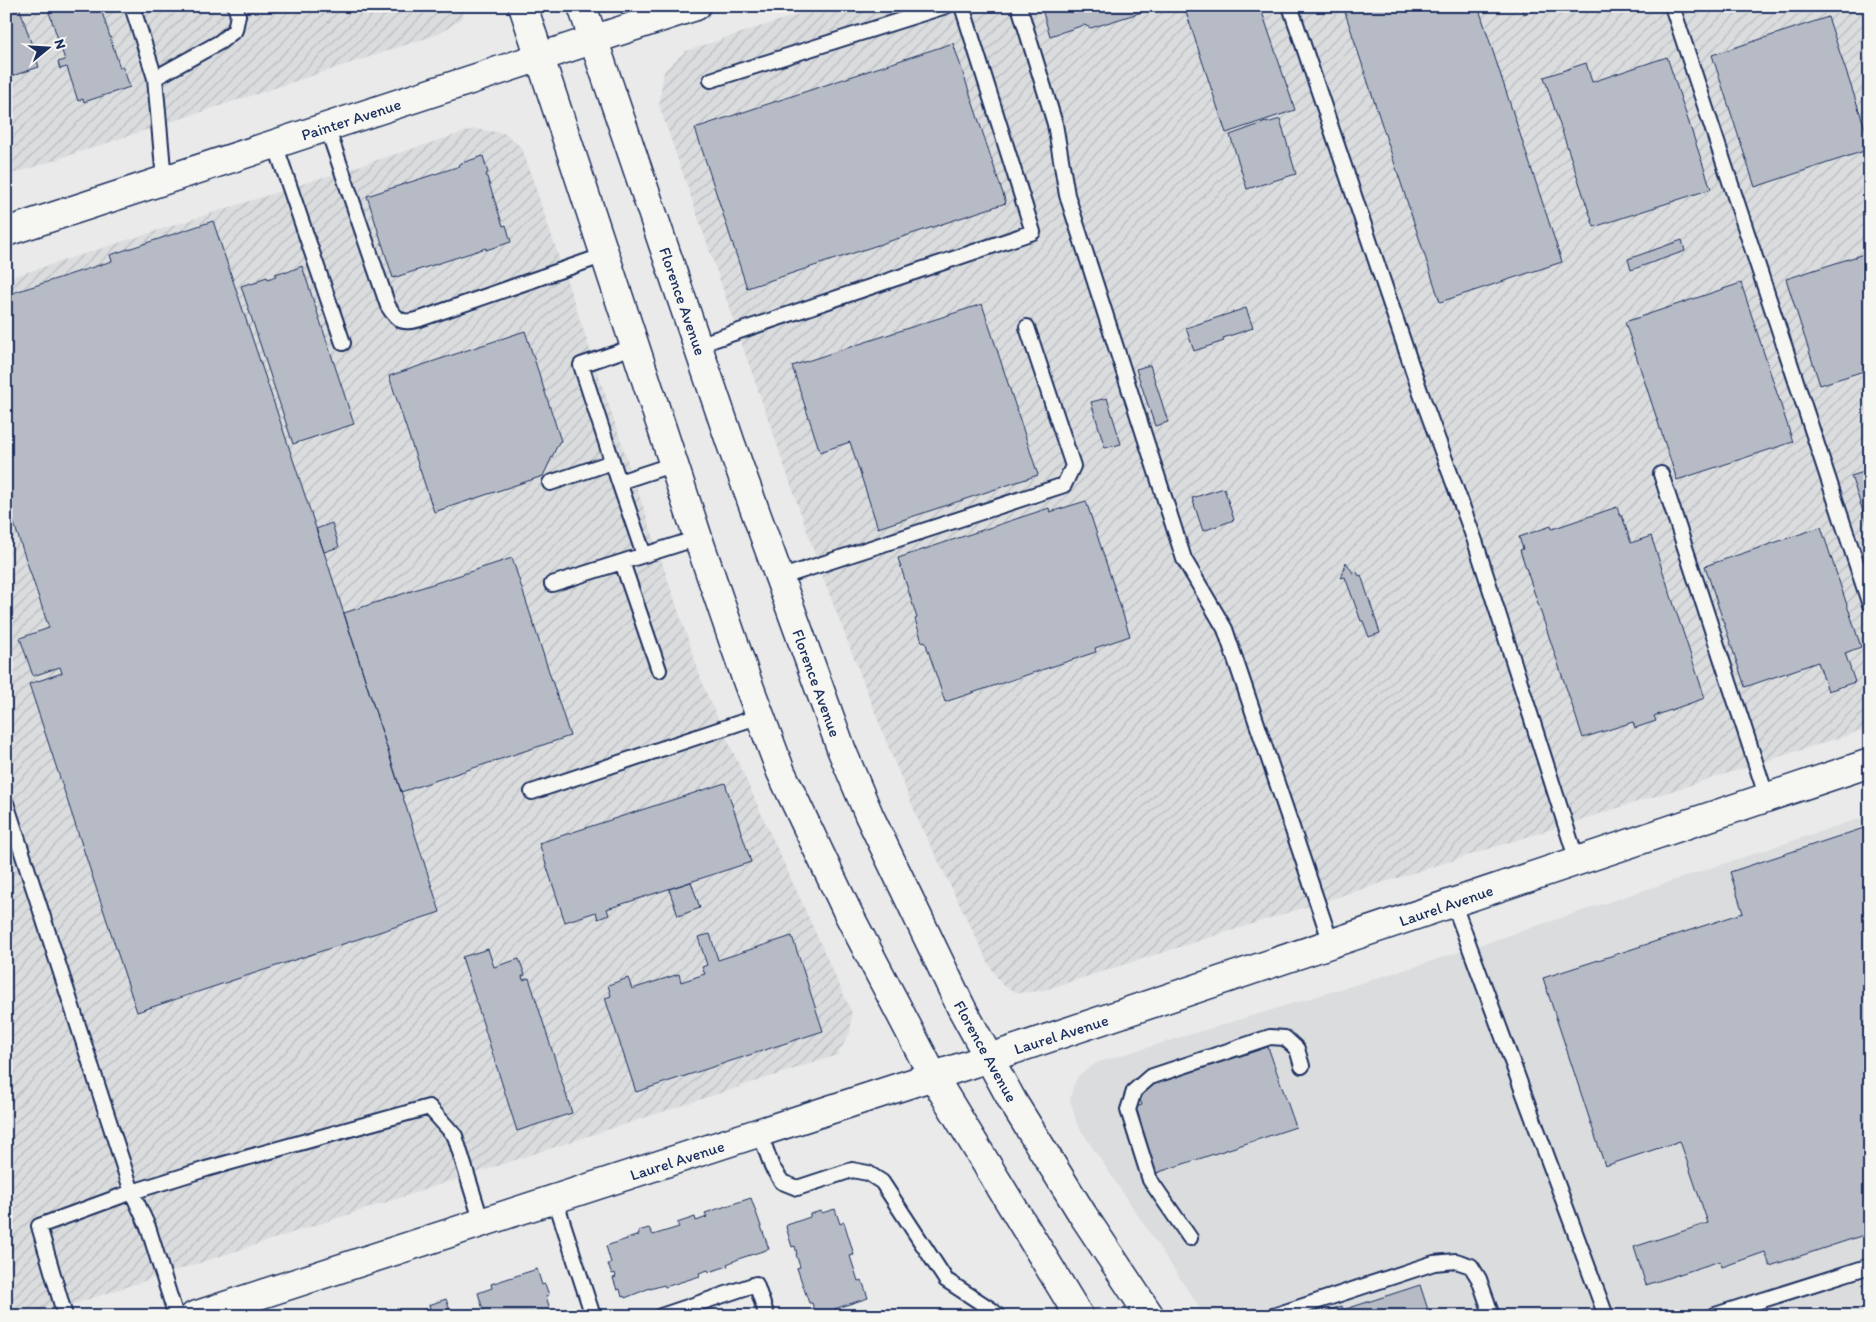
<svg xmlns="http://www.w3.org/2000/svg" width="1876" height="1322" font-family="Itim,sans-serif">
<style>
.built{fill:#dadcde}
.industrial{fill:url(#industrial-furrows)}
.building{fill:#b6bbc6;stroke:#1b2f5e}
.lines{fill:none;stroke-linecap:round;stroke-linejoin:round}
.lane-casing{stroke:#1b2f5e;stroke-width:18}
.street-casing{stroke:#1b2f5e;stroke-width:31}
.secondary-casing{stroke:#1b2f5e;stroke-width:31}
.lane{stroke:#f6f6f2;stroke-width:14}
.street{stroke:#f6f6f2;stroke-width:28}
.secondary{stroke:#f6f6f2;stroke-width:28}
.labels{text-anchor:middle;stroke-width:5;stroke-linejoin:round;paint-order:stroke}
.street-label{font-size:16px;fill:#1b2f5e;stroke:#f6f6f2}
</style>
<defs>
<pattern id="industrial-furrows" width="10" height="10" patternUnits="userSpaceOnUse" patternTransform="scale(1.25)"><rect width="10" height="10" fill="#dadcde"/><path d="M-1 1l2-2M0 10L10 0M9 11l2-2" fill="none" stroke="#babdc1"/></pattern>
</defs>
<rect width="100%" height="100%" fill="#e9eae9"/>
<filter id="ink" filterUnits="userSpaceOnUse"><feTurbulence type="fractalNoise" baseFrequency=".02" numOctaves="2"/><feDisplacementMap in="SourceGraphic" scale="10" xChannelSelector="R" yChannelSelector="G"/><feConvolveMatrix kernelMatrix="1 2 1 2 8 2 1 2 1" color-interpolation-filters="sRGB"/></filter>
<g filter="url(#ink)">
<!-- built -->
<path class="built" d="M 1870,815 L 1870,1316 L 1205,1316 L 1077,1124 L 1070,1099 L 1073,1087 L 1078,1076 L 1096,1063 L 1417,966 Z"/>
<!-- industrial -->
<path class="industrial" d="M 6,6 L 466,6 L 460,20 L 439,34 L 6,176 Z
M 824,6 L 1870,6 L 1870,728 L 1041,991 L 1018,993 L 1002,985 L 991,968 L 919,822 L 890,751 L 825,583 L 659,105 L 664,71 L 686,51 Z
M 474,129 L 504,133 L 522,148 L 705,690 L 852,1013 L 850,1033 L 837,1055 L 37,1316 L 6,1316 L 6,279 Z"/>
<!-- building -->
<path class="building" d="M 6,6 L 19,6 L 39,67 L 6,78 Z
M 47,6 L 100,6 L 120,68 L 123,67 L 130,87 L 84,102 L 83,99 L 78,101 L 67,67 L 60,69 L 58,62 L 65,60 Z
M 1041,6 L 1161,6 L 1091,28 L 1084,25 L 1050,36 Z
M 1184,6 L 1260,6 L 1295,110 L 1226,133 Z
M 1343,6 L 1478,6 L 1562,262 L 1440,302 Z
M 1522,6 L 1547,6 L 1524,14 Z
M 1828,17 L 1870,143 L 1870,149 L 1755,187 L 1712,55 Z
M 953,43 L 1006,203 L 747,288 L 695,128 Z
M 1667,57 L 1711,189 L 1594,227 L 1544,77 L 1586,63 L 1592,82 Z
M 1280,119 L 1296,174 L 1247,189 L 1230,135 L 1266,122 L 1267,123 Z
M 483,156 L 488,173 L 486,174 L 503,226 L 506,225 L 511,242 L 486,250 L 486,248 L 393,278 L 367,196 L 460,166 L 459,164 Z
M 213,221 L 324,552 L 440,912 L 137,1012 L 29,684 L 62,673 L 60,667 L 33,676 L 20,638 L 49,628 L 6,500 L 6,295 L 112,261 L 110,255 Z
M 1682,240 L 1685,251 L 1631,270 L 1628,259 Z
M 1870,252 L 1870,369 L 1820,385 L 1786,279 Z
M 302,266 L 354,424 L 293,444 L 241,286 L 250,283 L 251,284 L 258,282 L 258,280 L 267,277 L 268,279 L 276,276 L 275,274 L 285,271 L 285,273 Z
M 1741,283 L 1793,442 L 1677,480 L 1625,322 Z
M 982,304 L 1038,475 L 878,528 L 850,442 L 820,452 L 792,366 Z
M 1246,308 L 1253,328 L 1223,338 L 1224,341 L 1194,351 L 1186,328 Z
M 525,331 L 561,441 L 559,442 L 543,476 L 434,512 L 389,376 Z
M 1150,365 L 1168,422 L 1155,426 L 1136,369 Z
M 1107,398 L 1121,444 L 1105,448 L 1091,402 Z
M 1870,470 L 1870,532 L 1851,476 Z
M 1224,488 L 1234,520 L 1203,531 L 1192,498 Z
M 1086,501 L 1130,636 L 1095,648 L 1096,652 L 945,702 L 925,641 L 922,642 L 915,619 L 917,618 L 898,558 L 1049,508 L 1050,512 Z
M 1617,507 L 1620,516 L 1622,516 L 1631,543 L 1651,536 L 1705,698 L 1654,716 L 1656,721 L 1635,728 L 1633,722 L 1583,738 L 1520,550 L 1523,549 L 1519,537 L 1551,526 L 1552,529 Z
M 332,523 L 339,547 L 324,552 L 316,529 Z
M 1821,527 L 1861,647 L 1845,653 L 1855,682 L 1828,691 L 1818,662 L 1745,687 L 1705,566 Z
M 512,558 L 570,736 L 401,792 L 344,613 Z
M 1346,562 L 1353,573 L 1357,572 L 1359,576 L 1361,575 L 1380,633 L 1369,637 L 1363,621 L 1361,621 L 1345,577 L 1341,578 Z
M 725,783 L 751,862 L 607,909 L 609,915 L 598,919 L 596,912 L 565,922 L 539,843 Z
M 1870,826 L 1870,1233 L 1770,1266 L 1765,1252 L 1722,1267 L 1720,1261 L 1646,1285 L 1634,1247 L 1708,1223 L 1680,1141 L 1605,1166 L 1543,978 L 1743,913 L 1730,872 Z
M 691,882 L 700,908 L 678,916 L 669,889 Z
M 710,934 L 718,960 L 792,936 L 823,1031 L 636,1092 L 605,998 L 611,996 L 608,985 L 628,978 L 632,989 L 679,974 L 681,982 L 705,974 L 702,967 L 707,965 L 698,937 Z
M 488,949 L 494,967 L 519,959 L 525,975 L 522,976 L 523,980 L 529,978 L 572,1113 L 517,1131 L 462,957 Z
M 1268,1047 L 1296,1127 L 1153,1174 L 1136,1122 L 1140,1120 L 1136,1107 L 1142,1105 L 1137,1090 Z
M 751,1198 L 769,1249 L 741,1258 L 727,1264 L 728,1266 L 709,1272 L 708,1270 L 699,1273 L 700,1276 L 665,1287 L 664,1285 L 650,1289 L 650,1288 L 625,1298 L 624,1296 L 622,1297 L 620,1289 L 617,1290 L 613,1278 L 616,1277 L 615,1273 L 612,1274 L 608,1264 L 611,1263 L 606,1246 L 639,1235 L 638,1231 L 649,1228 L 653,1235 L 679,1227 L 677,1223 L 695,1217 L 696,1221 L 707,1217 L 705,1213 Z
M 835,1209 L 840,1224 L 844,1222 L 854,1255 L 850,1256 L 858,1281 L 862,1280 L 868,1298 L 834,1309 L 835,1311 L 823,1314 L 822,1313 L 816,1315 L 812,1303 L 809,1303 L 797,1268 L 800,1267 L 796,1254 L 797,1254 L 795,1246 L 792,1247 L 786,1227 L 787,1225 L 810,1217 L 810,1214 L 821,1211 L 822,1213 Z
M 537,1269 L 542,1285 L 545,1284 L 549,1295 L 546,1296 L 552,1316 L 485,1316 L 478,1293 L 492,1288 L 491,1284 Z
M 1420,1285 L 1430,1316 L 1311,1316 L 1342,1306 L 1343,1310 Z
M 446,1299 L 452,1316 L 407,1316 L 430,1308 L 429,1305 Z
M 942,1308 L 947,1316 L 930,1316 Z"/>
<g class="lines">
<!-- lane casing -->
<g class="lane-casing">
<path id="lane" d="M 132,6 L 155,78 L 164,180
M 1019,6 L 1055,124 L 1067,195 L 1184,559 L 1225,629 L 1331,943
M 1290,6 L 1421,394 L 1475,541 L 1577,861
M 1672,6 L 1870,605
M 155,78 L 220,42 L 235,30 L 238,15 L 235,6
M 711,80 L 946,6
M 327,127 L 388,306 C 398,322 403,324 420,319 L 605,255
M 275,144 L 343,343
M 698,345 L 1033,232 L 962,6
M 636,346 L 581,365 L 619,482 L 674,464
M 1661,474 L 1767,798
M 619,482 L 644,555
M 550,483 L 612,462
M 622,562 L 659,670
M 779,578 L 1064,485 L 1073,466 L 1027,327
M 552,584 L 698,538
M 532,792 L 760,716
M 6,803 L 132,1192 L 148,1227 L 176,1316
M 1453,902 L 1606,1316
M 760,1133 L 772,1167 L 782,1182 L 797,1188 L 852,1170 L 868,1173 L 882,1182 L 946,1280 L 992,1310 L 998,1316
M 555,1199 L 593,1316
M 1190,1238 L 1150,1180 L 1128,1110 L 1134,1091 L 1150,1077 L 1270,1037 L 1285,1038 L 1297,1049 L 1302,1066
M 65,1316 L 39,1226 L 132,1192 L 206,1169 L 429,1107 L 455,1136 L 482,1223
M 661,1316 L 756,1284 L 767,1316
M 1273,1316 L 1434,1263 L 1456,1261 L 1471,1266 L 1479,1279 L 1492,1316
M 1712,1316 L 1870,1266"/>
</g>
<!-- street casing -->
<g class="street-casing">
<path id="street" d="M 194,1316 L 989,1058 L 1870,763"/>
</g>
<!-- secondary casing -->
<g class="secondary-casing">
<path id="secondary" d="M 523,6 L 698,538 L 746,678 L 781,772 L 848,913 L 933,1076 L 1079,1316
M 582,6 L 731,444 L 842,751 L 869,815 L 961,1007 L 1013,1102 L 1083,1215 L 1150,1316
M 6,232 L 696,6"/>
</g>
<!-- lane -->
<use href="#lane" class="lane"/>
<!-- street -->
<use href="#street" class="street"/>
<!-- secondary -->
<use href="#secondary" class="secondary"/>
</g>
</g>
<g class="labels">
<!-- street labels -->
<g class="street-label">
<text transform="translate(351 119) rotate(-18)" y="6">Painter Avenue</text>
<text transform="translate(683 301) rotate(71)" y="6">Florence Avenue</text>
<text transform="translate(817 683) rotate(70)" y="6">Florence Avenue</text>
<text transform="translate(1446 905) rotate(-19)" y="6">Laurel Avenue</text>
<text transform="translate(1061 1034) rotate(-18)" y="6">Laurel Avenue</text>
<text transform="translate(986 1051) rotate(61)" y="6">Florence Avenue</text>
<text transform="translate(677 1160) rotate(-18)" y="6">Laurel Avenue</text>
</g>
</g>
<!-- margin -->
<rect width="1876" height="1322" fill="none" stroke="#f6f6f2" stroke-width="25"/>
<rect x="12" y="12" width="1851" height="1297" fill="none" stroke="#1b2f5e" stroke-width="2" filter="url(#ink)"/>
<!-- north arrow -->
<g transform="translate(48 48) rotate(72)" stroke="#f6f6f2" stroke-width="4" paint-order="stroke">
<path d="M0-4L9 19L0 12L-9 19Z" fill="#1b2f5e"/>
<text y="-8" font-size="14" font-weight="bold" text-anchor="middle" fill="#1b2f5e">N</text>
</g>
</svg>
